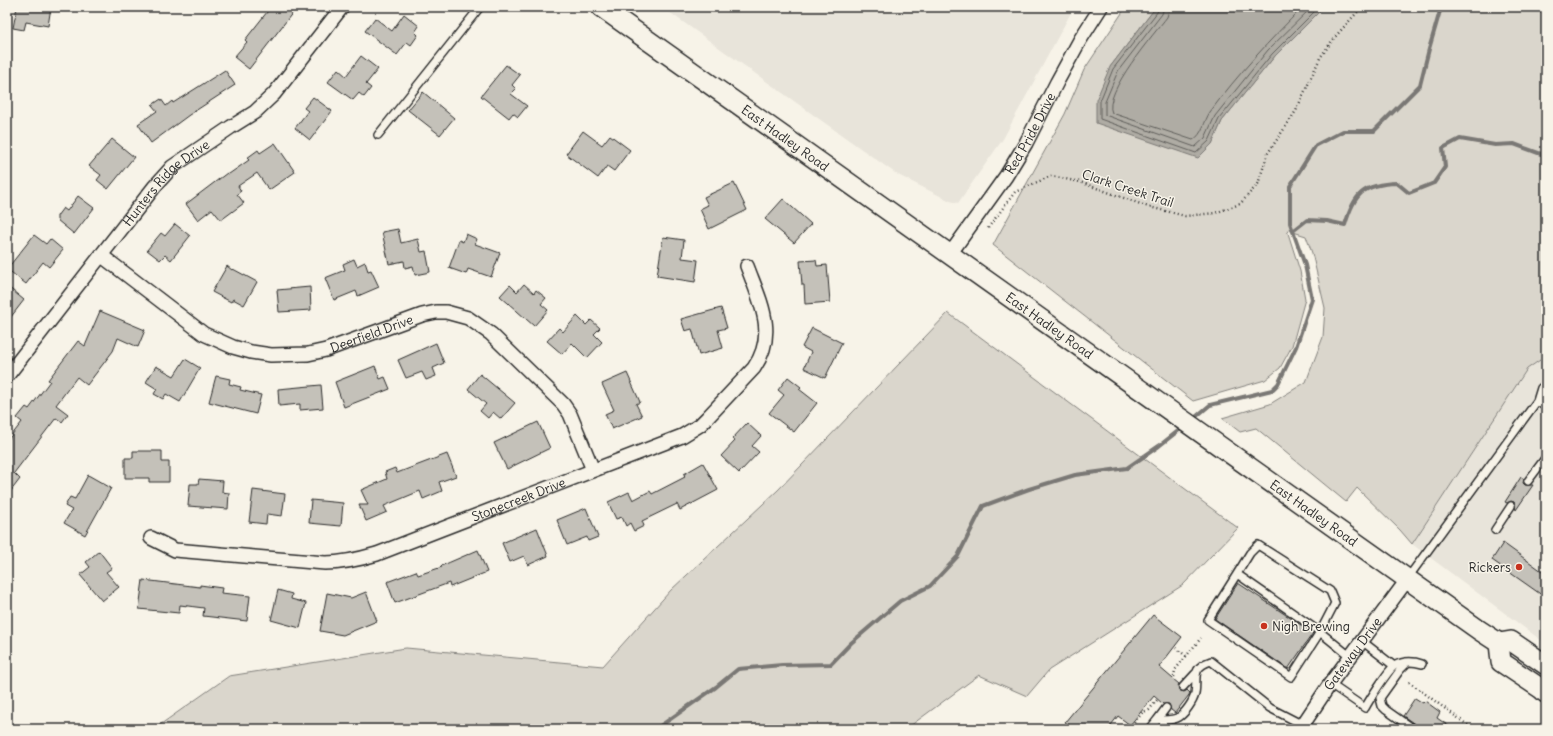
<svg xmlns="http://www.w3.org/2000/svg" width="1553" height="736" font-family="Delius,sans-serif">
<style>
.built{fill:#e8e4da}
.green{fill:#dad6cc;stroke:#82807c}
.water{fill:#afaca4;stroke:#7a7874}
.lines{fill:none;stroke-linecap:round;stroke-linejoin:round}
.shore{stroke:#605f5b;stroke-width:1}
.stream{stroke:#7a7874;stroke-width:4}
.building{fill:#c4c1b9;stroke:#2b2b2b}
.lane-casing{stroke:#2b2b2b;stroke-width:10}
.street-casing{stroke:#2b2b2b;stroke-width:16}
.secondary-casing{stroke:#2b2b2b;stroke-width:22}
.primary-casing{stroke:#2b2b2b;stroke-width:24}
.path{stroke:#2b2b2b;stroke-width:2.5;stroke-dasharray:1 3;stroke-linecap:butt}
.lane{stroke:#f7f3e8;stroke-width:7}
.street{stroke:#f7f3e8;stroke-width:13}
.secondary{stroke:#f7f3e8;stroke-width:19}
.primary{stroke:#f7f3e8;stroke-width:21}
.poi-dot{fill:#c8321e;stroke:#f7f3e8;stroke-width:1.5}
.labels{text-anchor:middle;stroke-width:3;stroke-linejoin:round;paint-order:stroke}
.street-label{font-size:13px;fill:#2b2b2b;stroke:#f7f3e8}
.poi-label{font-size:13px;fill:#2b2b2b;stroke:#f7f3e8;text-anchor:end}
</style>
<rect width="100%" height="100%" fill="#f7f3e8"/>
<filter id="ink" filterUnits="userSpaceOnUse"><feTurbulence type="fractalNoise" baseFrequency=".025" numOctaves="2"/><feDisplacementMap in="SourceGraphic" scale="8" xChannelSelector="R" yChannelSelector="G"/><feConvolveMatrix kernelMatrix="1 2 1 2 8 2 1 2 1" color-interpolation-filters="sRGB"/></filter>
<g filter="url(#ink)">
<!-- built -->
<path class="built" d="M 662,7 L 1074,7 L 1003,139 L 958,203 L 950,201 L 898,175 Z
M 1546,356 L 1546,644 L 1412,544 L 1527,369 Z"/>
<!-- green -->
<path class="green" d="M 1126,7 L 1156,7 L 1110,67 L 1212,144 L 1222,121 L 1275,56 L 1324,7 L 1546,7 L 1546,356 L 1527,369 L 1412,544 L 1400,530 L 1357,488 L 1346,502 L 1256,428 L 1240,432 L 1222,418 L 1270,404 L 1306,382 L 1323,337 L 1325,308 L 1312,253 L 1306,236 L 1287,230 L 1300,271 L 1305,299 L 1292,346 L 1280,368 L 1265,380 L 1193,401 L 993,245 L 1065,114 L 1084,70 Z
M 948,313 L 1238,528 L 1183,585 L 1049,670 L 1027,696 L 979,675 L 906,729 L 154,729 L 229,676 L 406,648 L 603,666 L 671,590 L 778,490 Z"/>
<!-- water -->
<path class="water" d="M 1156,7 L 1324,7 L 1275,56 L 1222,121 L 1212,144 L 1198,158 L 1096,123 L 1096,100 L 1110,67 Z"/>
<g class="lines">
<!-- shore -->
<path class="shore" d="M 1159,7 L 1158,11 L 1113,69 L 1100,101 L 1100,119 L 1196,153 L 1209,141 L 1219,119 L 1272,54 L 1319,7
M 1164,7 L 1162,14 L 1118,71 L 1105,102 L 1105,115 L 1195,147 L 1205,138 L 1215,116 L 1268,50 L 1312,7
M 1170,7 L 1167,17 C 1155,33 1102,93 1112,113 L 1193,140 C 1203,134 1204,121 1210,112 C 1238,74 1270,40 1303,7"/>
<!-- stream -->
<path class="stream" d="M 1293,231 L 1307,220 L 1327,221 L 1345,225 C 1354,194 1363,184 1397,183 L 1409,193 L 1434,183 L 1445,167 L 1443,148 L 1460,139 L 1495,145 L 1514,144 L 1541,154 L 1546,151
M 1192,420 L 1210,405 L 1272,390 L 1278,384 L 1296,347 L 1312,299 L 1305,265 L 1290,223 L 1290,186 L 1316,145 L 1343,131 L 1374,131 L 1420,85 L 1429,49 L 1440,11 L 1445,7
M 656,729 L 716,687 L 738,669 L 782,665 L 831,664 L 851,643 L 900,601 L 930,586 L 958,556 L 983,506 L 1029,489 L 1075,475 L 1127,468 L 1159,446 L 1183,427"/>
</g>
<!-- building -->
<path class="building" d="M 17,7 L 51,7 L 48,26 L 26,22 L 24,30 L 13,28 Z
M 271,7 L 297,7 L 249,69 L 234,57 L 247,42 L 245,40 Z
M 404,14 L 419,26 L 415,32 L 418,35 L 411,45 L 407,42 L 397,55 L 365,31 L 375,18 L 392,31 Z
M 361,56 L 378,69 L 366,84 L 371,88 L 364,97 L 359,93 L 353,100 L 328,82 L 338,69 L 346,76 Z
M 506,65 L 520,75 L 512,85 L 516,89 L 511,94 L 527,106 L 518,117 L 513,113 L 509,118 L 481,96 Z
M 225,70 L 235,85 L 189,115 L 151,143 L 138,124 L 157,111 L 152,105 L 161,99 L 166,106 L 172,101 L 173,103 Z
M 423,92 L 454,118 L 440,135 L 408,110 Z
M 313,97 L 332,111 L 310,140 L 295,128 L 308,111 L 304,108 Z
M 583,131 L 602,145 L 610,135 L 630,150 L 614,171 L 607,166 L 598,178 L 566,154 Z
M 112,139 L 134,157 L 108,189 L 97,180 L 101,175 L 89,166 Z
M 275,143 L 295,172 L 269,190 L 257,173 L 238,186 L 241,191 L 237,194 L 244,203 L 221,220 L 212,209 L 198,220 L 186,204 L 227,173 L 229,174 L 249,160 L 247,158 L 258,150 L 260,153 Z
M 734,183 L 747,210 L 709,229 L 700,209 L 708,205 L 704,197 Z
M 78,196 L 94,208 L 74,234 L 57,220 L 57,216 L 63,208 L 67,211 Z
M 783,199 L 811,224 L 794,243 L 765,219 Z
M 175,224 L 190,236 L 171,260 L 165,255 L 160,260 L 147,250 L 161,233 L 165,236 Z
M 398,229 L 401,243 L 418,239 L 421,252 L 426,251 L 430,272 L 415,275 L 413,266 L 405,268 L 404,261 L 389,264 L 382,232 Z
M 466,234 L 477,239 L 475,244 L 500,253 L 491,277 L 468,269 L 466,274 L 449,268 L 459,240 L 463,242 Z
M 34,235 L 46,244 L 50,239 L 63,250 L 49,267 L 43,262 L 26,284 L 7,269 Z
M 663,237 L 684,240 L 682,258 L 698,260 L 695,282 L 657,276 Z
M 354,259 L 357,266 L 365,262 L 368,271 L 371,270 L 379,287 L 358,296 L 356,291 L 334,300 L 325,278 L 345,270 L 343,264 Z
M 816,260 L 817,266 L 827,265 L 830,302 L 805,304 L 804,285 L 802,285 L 800,261 Z
M 227,266 L 232,270 L 233,269 L 257,282 L 244,305 L 233,299 L 231,302 L 212,292 Z
M 524,284 L 534,293 L 536,290 L 546,298 L 541,304 L 548,310 L 534,326 L 500,296 L 510,285 L 517,292 Z
M 7,286 L 24,300 L 7,322 Z
M 310,287 L 311,310 L 279,312 L 277,290 Z
M 721,308 L 727,328 L 718,330 L 723,348 L 699,355 L 692,329 L 685,331 L 681,319 Z
M 100,311 L 145,330 L 138,347 L 118,338 L 113,351 L 87,385 L 77,377 L 56,405 L 68,414 L 62,422 L 56,418 L 14,473 L 20,479 L 7,496 L 7,441 L 22,422 L 17,418 L 26,407 L 29,409 L 50,381 L 48,380 L 78,341 L 85,346 Z
M 577,316 L 586,325 L 591,320 L 600,328 L 594,334 L 602,342 L 587,358 L 572,343 L 562,354 L 547,341 L 559,328 L 563,332 Z
M 812,328 L 842,343 L 825,378 L 804,368 L 811,352 L 802,347 Z
M 436,343 L 444,363 L 433,368 L 436,376 L 426,380 L 422,372 L 406,378 L 398,360 Z
M 185,359 L 200,368 L 180,402 L 166,394 L 163,399 L 154,394 L 157,389 L 146,382 L 156,366 L 174,376 Z
M 375,366 L 380,379 L 385,377 L 390,389 L 344,407 L 335,382 Z
M 627,373 L 640,402 L 636,404 L 642,416 L 612,429 L 605,414 L 614,410 L 602,384 Z
M 480,374 L 515,403 L 501,419 L 493,412 L 488,418 L 480,411 L 486,404 L 468,389 Z
M 216,376 L 230,379 L 229,384 L 241,387 L 240,390 L 261,395 L 256,414 L 209,402 Z
M 788,377 L 801,387 L 799,389 L 817,403 L 794,432 L 769,413 L 784,395 L 778,390 Z
M 321,385 L 323,408 L 300,410 L 300,404 L 279,406 L 278,389 Z
M 538,422 L 550,448 L 507,469 L 494,443 Z
M 747,423 L 761,436 L 752,446 L 759,452 L 739,473 L 721,456 L 735,441 L 732,439 Z
M 133,451 L 162,451 L 162,462 L 169,462 L 169,482 L 149,482 L 149,478 L 125,478 L 125,458 L 133,458 Z
M 447,454 L 456,476 L 439,482 L 442,491 L 423,499 L 420,491 L 384,506 L 387,512 L 366,521 L 359,505 L 368,505 L 361,490 L 387,479 L 385,472 L 395,468 L 397,473 Z
M 703,463 L 718,490 L 680,510 L 677,504 L 642,521 L 644,526 L 634,531 L 630,523 L 626,526 L 622,517 L 616,519 L 608,502 L 629,492 L 633,500 L 650,491 L 652,494 L 685,477 L 684,474 Z
M 88,475 L 111,488 L 85,535 L 64,523 L 72,510 L 65,506 L 70,497 L 75,499 Z
M 1521,477 L 1524,479 L 1523,483 L 1525,485 L 1533,485 L 1516,510 L 1514,502 L 1511,501 L 1507,503 L 1505,502 Z
M 199,479 L 223,481 L 222,492 L 229,493 L 228,509 L 188,506 L 190,484 L 198,484 Z
M 253,490 L 285,494 L 282,516 L 267,514 L 266,524 L 249,522 Z
M 311,500 L 343,503 L 341,526 L 309,523 Z
M 586,508 L 598,537 L 588,541 L 587,537 L 567,545 L 557,520 Z
M 537,528 L 548,556 L 528,565 L 524,556 L 510,562 L 502,543 Z
M 1503,543 L 1546,574 L 1546,598 L 1492,560 Z
M 478,550 L 487,572 L 450,587 L 449,583 L 395,603 L 387,582 L 416,571 L 418,575 L 442,567 L 441,566 Z
M 99,551 L 112,568 L 106,572 L 119,587 L 102,601 L 80,575 L 90,567 L 86,562 Z
M 143,580 L 200,587 L 200,585 L 222,588 L 221,593 L 250,596 L 247,621 L 203,616 L 204,608 L 180,605 L 179,613 L 139,609 Z
M 1238,583 L 1313,633 L 1288,669 L 1215,619 Z
M 278,590 L 292,594 L 291,599 L 306,603 L 300,628 L 271,620 Z
M 366,592 L 377,621 L 343,635 L 320,631 L 327,593 L 351,598 Z
M 1153,615 L 1182,637 L 1159,667 L 1179,684 L 1178,686 L 1179,690 L 1184,692 L 1187,690 L 1190,693 L 1189,695 L 1175,713 L 1171,710 L 1169,704 L 1163,704 L 1154,696 L 1130,725 L 1118,716 L 1108,729 L 1074,729 L 1065,722 Z
M 1415,698 L 1423,703 L 1425,701 L 1440,712 L 1437,718 L 1453,729 L 1422,729 L 1403,716 Z"/>
<g class="lines">
<!-- lane casing -->
<g class="lane-casing">
<path id="lane" d="M 378,135 L 480,7
M 1537,401 L 1546,407
M 1528,481 L 1546,457
M 1495,530 L 1511,506
M 1237,574 L 1208,620 L 1291,677 L 1320,632 L 1237,574 L 1250,553 L 1258,545 L 1330,591 L 1335,603 L 1320,632 L 1351,657
M 1407,579 L 1537,401 L 1541,388 L 1546,385
M 1362,641 L 1394,666
M 1406,664 L 1400,670 L 1380,698 L 1382,706 L 1386,710 L 1413,729
M 1330,684 L 1365,708 C 1370,699 1387,672 1394,666 C 1403,661 1413,661 1422,664
M 1183,687 L 1195,674
M 1157,720 L 1166,708
M 1150,729 L 1157,720 C 1164,720 1173,721 1179,717 C 1185,713 1193,702 1195,694 C 1198,678 1190,668 1211,661 L 1270,708 L 1303,725"/>
</g>
<!-- street casing -->
<g class="street-casing">
<g id="street">
<path id="s1" d="M 950,254 L 1006,176 L 1026,143 L 1057,82 L 1080,40 L 1101,7"/>
<path id="s2" d="M 102,256 L 204,334 L 233,347 L 251,352 L 271,355 L 308,354 L 326,350 L 422,315 L 436,312 L 446,312 L 468,318 L 491,334 L 563,404 L 570,414 L 593,470"/>
<path id="s3" d="M 7,376 L 155,186 L 172,167 L 231,127 L 255,112 L 274,94 L 342,7"/>
<path id="s4" d="M 151,538 L 175,550 L 325,563 C 343,563 360,559 377,554 L 682,436 L 700,425 L 707,418 L 754,368 C 778,333 760,301 747,266"/>
<path id="s5" d="M 1300,729 L 1330,684 L 1407,580"/>
</g>
</g>
<!-- secondary casing -->
<g class="secondary-casing">
<g id="secondary">
<path id="s6" d="M 601,7 L 1479,630 L 1499,643 L 1511,641 L 1546,665"/>
<path d="M 1499,643 L 1501,662 L 1546,692"/>
</g>
</g>
<!-- primary casing -->
<g class="primary-casing">
<path id="primary" d="M 1545,691 L 1546,692"/>
</g>
<!-- path -->
<path class="path" d="M 988,228 L 1015,192 L 1051,176 L 1080,182 L 1146,206 L 1185,216 L 1215,213 L 1240,204 L 1258,184 L 1268,153 L 1296,111 L 1320,58 L 1334,38 L 1362,7
M 1176,648 L 1186,656
M 1174,677 L 1175,670 L 1201,638
M 1409,682 L 1473,729
M 1129,729 L 1143,712 L 1149,710 L 1157,700"/>
<!-- lane -->
<use href="#lane" class="lane"/>
<!-- street -->
<use href="#street" class="street"/>
<!-- secondary -->
<use href="#secondary" class="secondary"/>
<!-- primary -->
<use href="#primary" class="primary"/>
</g>
</g>
<!-- markers -->
<g class="poi-dot">
<circle cx="1519" cy="567" r="4"/>
<circle cx="1264" cy="626" r="4"/>
</g>
<g class="labels">
<!-- street labels -->
<g class="street-label">
<text dy="5" stroke="none"><textPath href="#s1" startOffset="145">Red Pride Drive</textPath></text>
<text dy="5" stroke="none"><textPath href="#s6" startOffset="226">East Hadley Road</textPath></text>
<text dy="5" stroke="none"><textPath href="#s3" startOffset="251">Hunters Ridge Drive</textPath></text>
<text transform="translate(1128 188) rotate(18)" y="5">Clark Creek Trail</text>
<text dy="5" stroke="none"><textPath href="#s6" startOffset="550">East Hadley Road</textPath></text>
<text dy="5" stroke="none"><textPath href="#s2" startOffset="303">Deerfield Drive</textPath></text>
<text dy="5" stroke="none"><textPath href="#s4" startOffset="382">Stonecreek Drive</textPath></text>
<text dy="5" stroke="none"><textPath href="#s6" startOffset="874">East Hadley Road</textPath></text>
<text dy="5" stroke="none"><textPath href="#s5" startOffset="92">Gateway Drive</textPath></text>
</g>
<!-- poi labels -->
<g class="poi-label">
<text x="1511" y="572">Rickers</text>
<text x="1272" y="631" text-anchor="start">Nigh Brewing</text>
</g>
</g>
<!-- margin -->
<rect width="1553" height="736" fill="none" stroke="#f7f3e8" stroke-width="24"/>
<rect x="12" y="12" width="1529" height="712" fill="none" stroke="#2b2b2b" stroke-width="1.5" filter="url(#ink)"/>
</svg>
